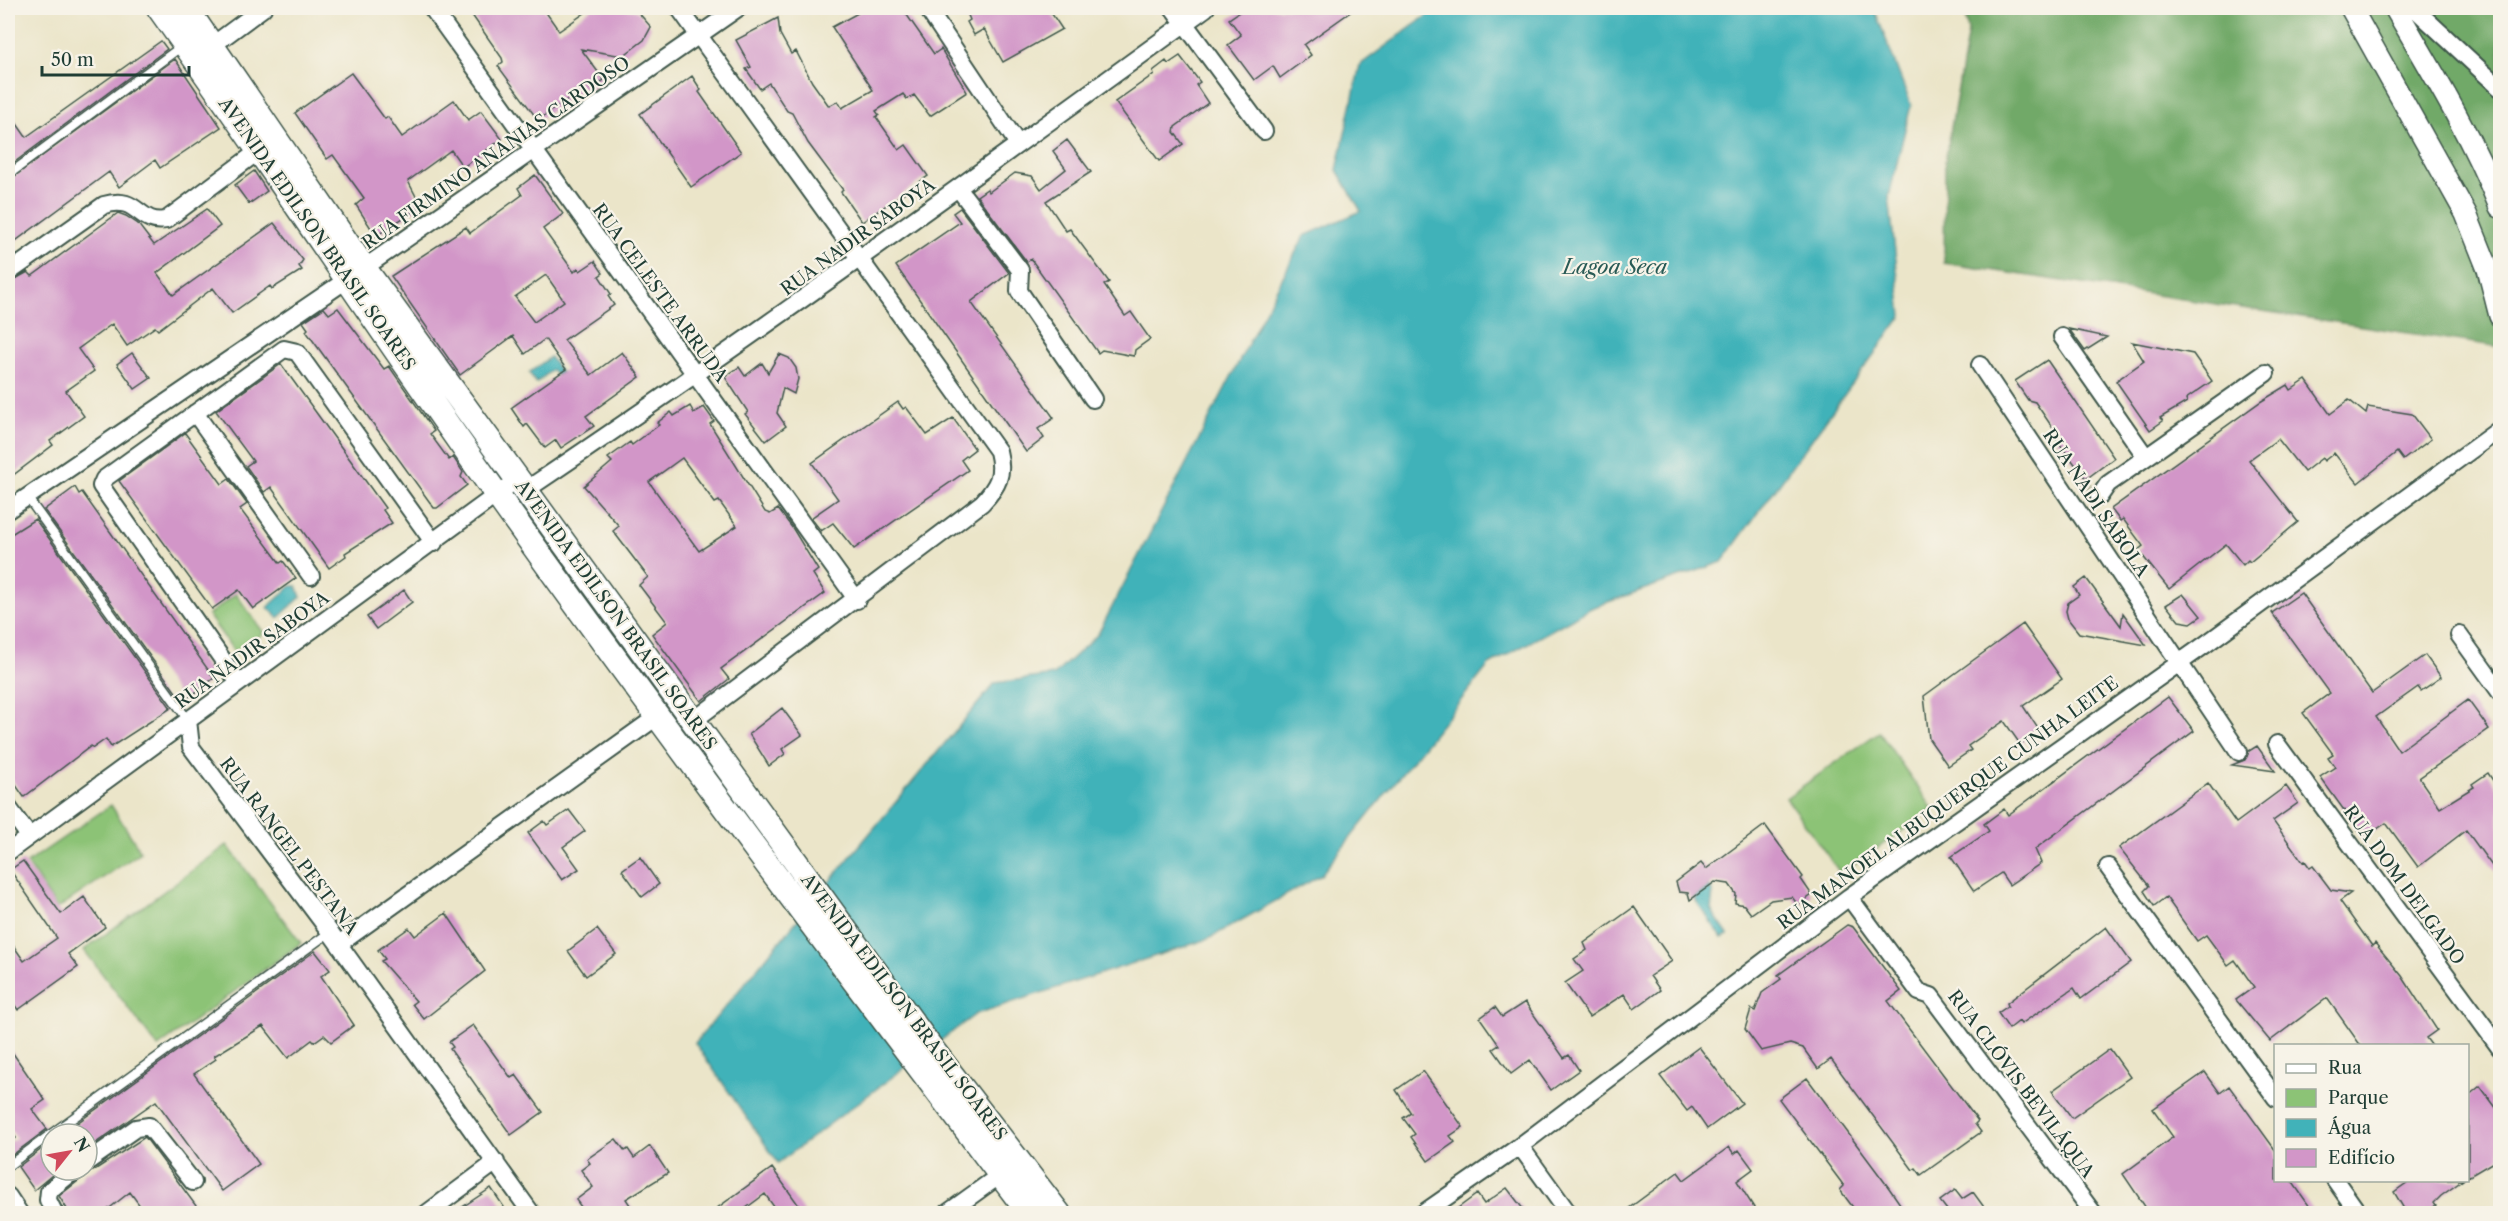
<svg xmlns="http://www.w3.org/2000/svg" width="2508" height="1221" font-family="'Libre Caslon Text',serif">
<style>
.green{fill:#8cc376;stroke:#568055;stroke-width:1.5}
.forest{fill:#71a967;stroke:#48734e;stroke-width:1.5}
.water{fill:#41b2b9;stroke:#307876;stroke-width:1.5}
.building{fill:#d296c8;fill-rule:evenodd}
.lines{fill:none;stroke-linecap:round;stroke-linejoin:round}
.minor-tunnel{stroke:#c2c3ab;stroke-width:16;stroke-dasharray:16 8;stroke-linecap:butt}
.service-casing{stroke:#3e564a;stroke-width:11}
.minor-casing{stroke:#3e564a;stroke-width:20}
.tertiary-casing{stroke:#3e564a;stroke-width:24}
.secondary-casing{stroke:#3e564a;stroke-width:27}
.service{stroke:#fff;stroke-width:8}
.minor{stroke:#fff;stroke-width:16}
.tertiary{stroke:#fff;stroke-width:21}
.secondary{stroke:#fff;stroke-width:24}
.labels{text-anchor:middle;stroke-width:4.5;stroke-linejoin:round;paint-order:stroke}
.street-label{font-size:18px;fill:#1f3d34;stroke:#f7f3e8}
.water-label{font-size:20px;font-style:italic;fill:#285a55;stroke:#f7f3e8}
</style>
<rect width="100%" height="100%" fill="#f7f3e8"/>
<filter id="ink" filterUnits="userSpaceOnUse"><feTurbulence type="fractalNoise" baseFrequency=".0167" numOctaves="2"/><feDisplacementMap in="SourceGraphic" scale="12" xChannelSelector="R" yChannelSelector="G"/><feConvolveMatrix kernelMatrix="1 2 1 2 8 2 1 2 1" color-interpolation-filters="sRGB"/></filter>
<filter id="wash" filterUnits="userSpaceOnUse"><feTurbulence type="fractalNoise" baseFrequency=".008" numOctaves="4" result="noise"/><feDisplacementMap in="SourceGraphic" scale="24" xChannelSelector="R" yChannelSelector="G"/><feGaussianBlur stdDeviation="1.35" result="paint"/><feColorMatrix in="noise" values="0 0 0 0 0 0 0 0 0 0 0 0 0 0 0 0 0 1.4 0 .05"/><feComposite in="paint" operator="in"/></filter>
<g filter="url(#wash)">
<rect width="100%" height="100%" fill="#ebe5c9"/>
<!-- green -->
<path class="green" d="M 236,594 L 264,633 L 236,654 L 208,615 Z
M 1879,732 L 1933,809 L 1841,874 L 1786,798 Z
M 111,805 L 141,852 L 57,909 L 27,863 Z
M 227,845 L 301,943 L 158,1047 L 84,950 Z"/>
<!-- forest -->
<path class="forest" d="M 1964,8 L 2500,8 L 2500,347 L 1944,263 L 1945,162 L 1968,31 Z"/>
<!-- water -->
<path class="water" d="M 1437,8 L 1874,8 L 1911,105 L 1889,196 L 1902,316 L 1722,562 L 1591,608 L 1489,665 L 1320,876 L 1208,939 L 976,1014 L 778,1163 L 695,1043 L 995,683 L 1054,675 L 1098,634 L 1304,236 L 1361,211 L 1337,170 L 1360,65 Z
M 550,357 L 561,372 L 556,375 L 552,370 L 536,383 L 529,373 Z
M 291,586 L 297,586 L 301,597 L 278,618 L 268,607 Z
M 1709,887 L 1713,892 L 1711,910 L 1728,935 L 1722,938 L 1694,898 Z"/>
<g id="blocks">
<!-- building -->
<path class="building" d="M 467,8 L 543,8 L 559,31 L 592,8 L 622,8 L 637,11 L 651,27 L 644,40 L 623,56 L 581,49 L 604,80 L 591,89 L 588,85 L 538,120 L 498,66 L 503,62 L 502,58 Z
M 867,8 L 902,8 L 934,54 L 941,49 L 967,92 L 930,116 L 914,95 L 907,99 L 903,94 L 876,111 L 879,115 L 876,117 L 899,150 L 906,145 L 928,176 L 862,222 L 841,192 L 843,190 L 808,143 L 792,113 L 787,111 L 769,83 L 760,89 L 746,69 L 751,67 L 736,40 L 778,18 L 780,34 L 791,54 L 796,51 L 812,82 L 829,106 L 838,101 L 842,108 L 873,90 L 832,27 Z
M 965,8 L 1048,8 L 1062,29 L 1003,62 L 984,29 L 974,35 L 967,22 L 970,20 Z
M 1245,8 L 1356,8 L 1304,45 L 1311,55 L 1280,78 L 1273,66 L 1254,80 L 1228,45 L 1241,35 L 1229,19 Z
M 161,41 L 167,49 L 8,167 L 8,111 L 26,137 Z
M 1180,56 L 1200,82 L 1196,85 L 1208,103 L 1175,127 L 1174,132 L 1183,144 L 1159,161 L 1115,102 L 1154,74 L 1153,71 L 1166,61 L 1168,64 Z
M 175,59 L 221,127 L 160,168 L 155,160 L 119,187 L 109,172 L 9,246 L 16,255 L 8,260 L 8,181 Z
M 351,73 L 385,119 L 388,117 L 402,137 L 454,100 L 468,120 L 481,111 L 502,139 L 463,167 L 451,150 L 408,181 L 421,206 L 376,236 L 356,205 L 364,198 L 333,155 L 327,159 L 295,113 Z
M 692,76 L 701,90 L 699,92 L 741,152 L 691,187 L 640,114 Z
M 1067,140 L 1091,172 L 1046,201 L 1066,231 L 1070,229 L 1109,282 L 1104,285 L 1125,316 L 1131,312 L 1150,339 L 1135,350 L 1134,356 L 1102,350 L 1098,353 L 1031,259 L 1027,262 L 977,196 L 987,189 L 989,192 L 1015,173 L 1032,176 L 1041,189 L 1066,169 L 1053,151 Z
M 254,171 L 267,191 L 249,204 L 235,185 Z
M 535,175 L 563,214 L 543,229 L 574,272 L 578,268 L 580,271 L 595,261 L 603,273 L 599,276 L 611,294 L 608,296 L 614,305 L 564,340 L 591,375 L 622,352 L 640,377 L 586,416 L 594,426 L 561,448 L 556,440 L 545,448 L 527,424 L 524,427 L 511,408 L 566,369 L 545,339 L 525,354 L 513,336 L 460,375 L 391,276 L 466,227 L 470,233 L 522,195 L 518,188 ZM 546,275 L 564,301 L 534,322 L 515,297 Z
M 960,208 L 1009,273 L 971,302 L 1054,418 L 1038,429 L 1044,438 L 1026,452 L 896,266 L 960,222 L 953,213 Z
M 207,209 L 220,226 L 157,273 L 173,295 L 274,223 L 303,260 L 299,266 L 302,270 L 272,289 L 270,286 L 232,313 L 213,288 L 158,330 L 155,327 L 127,346 L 112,324 L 78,349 L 94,371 L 66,391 L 84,416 L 50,441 L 53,445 L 8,479 L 8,447 L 11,444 L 8,440 L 8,283 L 28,272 L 32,276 L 118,213 L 126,216 L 138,224 L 154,245 Z
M 324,308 L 329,314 L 338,308 L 384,369 L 389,366 L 434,431 L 430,434 L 449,460 L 453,457 L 463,472 L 461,477 L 467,485 L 437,508 L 434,508 L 306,331 L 308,329 L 303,322 Z
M 2069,329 L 2107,337 L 2085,351 Z
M 2132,342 L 2193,354 L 2212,381 L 2186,399 L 2187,402 L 2160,418 L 2163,421 L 2150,430 L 2116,381 L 2144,361 Z
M 132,353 L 151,378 L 135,389 L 117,364 Z
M 779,354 L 789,358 L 796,368 L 798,379 L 794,394 L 783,388 L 777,413 L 786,426 L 766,441 L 745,414 L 748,412 L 725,377 L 739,367 L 745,376 L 762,363 L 768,373 Z
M 2047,360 L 2114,458 L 2086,479 L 2056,439 L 2059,437 L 2035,402 L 2028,400 L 2015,381 Z
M 281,364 L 385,508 L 383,510 L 392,523 L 345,553 L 346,556 L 329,568 L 271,487 L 264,492 L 246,466 L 253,461 L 216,411 Z
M 2306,380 L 2330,414 L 2349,400 L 2366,414 L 2368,407 L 2412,414 L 2431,439 L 2403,460 L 2397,452 L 2358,483 L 2334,453 L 2324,461 L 2322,458 L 2304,472 L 2278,439 L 2249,460 L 2298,522 L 2250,562 L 2248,560 L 2243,565 L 2226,544 L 2169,589 L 2138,550 L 2143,546 L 2123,519 L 2120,521 L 2111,509 L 2260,402 L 2288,385 L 2291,390 Z
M 898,402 L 903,409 L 906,407 L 927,435 L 953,418 L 975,449 L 961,460 L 968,470 L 854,549 L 833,523 L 821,531 L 811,518 L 838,499 L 812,463 Z
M 690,406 L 694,413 L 704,407 L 714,421 L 710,424 L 765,512 L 770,514 L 778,509 L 793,529 L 818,570 L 813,574 L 825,593 L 721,669 L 729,679 L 701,701 L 652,634 L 667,622 L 639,585 L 648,577 L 613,531 L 619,526 L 584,486 L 612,462 L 608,458 L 630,442 L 632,445 L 659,425 L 657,423 L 671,412 L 674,416 ZM 682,458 L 715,503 L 719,501 L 737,526 L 699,551 L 649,482 Z
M 185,433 L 222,484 L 229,479 L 247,504 L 240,509 L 280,563 L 283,561 L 296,578 L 253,609 L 239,590 L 212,609 L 119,481 Z
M 75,487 L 79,494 L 82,492 L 214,678 L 183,702 L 44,510 Z
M 35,519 L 171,708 L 111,747 L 106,739 L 93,748 L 91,746 L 24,797 L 8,774 L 8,536 Z
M 2086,578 L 2121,626 L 2123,613 L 2146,645 L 2079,633 L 2068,619 L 2066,611 L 2068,603 L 2079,595 L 2074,587 Z
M 404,590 L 412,602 L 376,629 L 367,617 Z
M 2301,593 L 2372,693 L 2425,655 L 2441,677 L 2421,691 L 2418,687 L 2376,717 L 2399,751 L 2468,700 L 2489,729 L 2419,778 L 2440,808 L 2474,787 L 2472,784 L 2488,773 L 2500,791 L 2500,877 L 2466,830 L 2418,867 L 2386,823 L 2364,838 L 2320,777 L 2335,767 L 2328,757 L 2333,754 L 2303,713 L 2330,693 L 2272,613 Z
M 2183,594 L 2201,616 L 2191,623 L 2179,621 L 2166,605 Z
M 2023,624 L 2062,679 L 2023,706 L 2039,730 L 2020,744 L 2004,721 L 1968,746 L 1971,750 L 1948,766 L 1929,739 L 1924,696 Z
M 2168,697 L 2194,731 L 2035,849 L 2041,863 L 2009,885 L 2001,873 L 1974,891 L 1951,857 L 1989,831 L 1984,824 L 2004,809 L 2008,815 Z
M 782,708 L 802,735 L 782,749 L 785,754 L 769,766 L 749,734 Z
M 2257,746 L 2275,771 L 2232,765 L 2245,760 L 2249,751 Z
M 2208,783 L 2236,823 L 2286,786 L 2298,803 L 2273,821 L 2303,862 L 2305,861 L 2310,868 L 2313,866 L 2331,890 L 2351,893 L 2340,901 L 2372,946 L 2375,943 L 2402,976 L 2437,1030 L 2426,1038 L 2432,1046 L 2361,1046 L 2327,998 L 2270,1041 L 2236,1000 L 2254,987 L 2235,960 L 2228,965 L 2206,935 L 2197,941 L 2166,897 L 2154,906 L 2144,891 L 2149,886 L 2119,848 Z
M 569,810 L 585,831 L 563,847 L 579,869 L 562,880 L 528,833 L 544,821 L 547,825 Z
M 1765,825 L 1803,877 L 1801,879 L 1812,895 L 1798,905 L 1792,897 L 1771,900 L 1751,914 L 1744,905 L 1735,903 L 1736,894 L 1729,884 L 1715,882 L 1690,900 L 1688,893 L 1679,892 L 1676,882 L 1701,863 L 1706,869 Z
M 640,857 L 659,884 L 642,897 L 622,870 Z
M 23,861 L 61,914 L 84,897 L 105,927 L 68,954 L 78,967 L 18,1010 L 8,995 L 8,938 L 24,961 L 57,938 L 10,870 Z
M 1634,907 L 1672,961 L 1650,976 L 1660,990 L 1634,1009 L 1624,994 L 1589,1017 L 1565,983 L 1583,971 L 1574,959 L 1587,950 L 1584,943 Z
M 446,913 L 485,971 L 424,1019 L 412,1004 L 416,1001 L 381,961 L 385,959 L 378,950 L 409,928 L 415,936 Z
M 1847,925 L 1853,927 L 1901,991 L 1888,1001 L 1978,1121 L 1975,1124 L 1981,1132 L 1921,1175 L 1916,1168 L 1913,1170 L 1831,1059 L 1818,1069 L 1803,1048 L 1790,1044 L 1761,1051 L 1745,1029 L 1751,1009 L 1755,1011 L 1762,993 L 1781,979 L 1778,975 Z
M 2106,927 L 2131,962 L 2081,999 L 2074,988 L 2021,1024 L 2019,1021 L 2009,1029 L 1998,1013 L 2008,1006 L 2007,1003 Z
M 597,929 L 616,954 L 586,976 L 568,951 Z
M 315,951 L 330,970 L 321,976 L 354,1025 L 331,1042 L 324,1035 L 314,1042 L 312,1040 L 288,1058 L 263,1026 L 214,1056 L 216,1059 L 194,1074 L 259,1164 L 222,1191 L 156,1101 L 87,1149 L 87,1134 L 62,1134 Z
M 1525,1002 L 1564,1058 L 1569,1055 L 1579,1070 L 1551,1090 L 1530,1060 L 1511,1074 L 1493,1049 L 1499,1045 L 1480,1018 L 1495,1007 L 1502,1017 Z
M 473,1025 L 511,1078 L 516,1075 L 543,1112 L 511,1135 L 450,1049 L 453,1047 L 449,1042 Z
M 8,1046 L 45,1100 L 32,1109 L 47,1129 L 11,1156 L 8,1144 L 16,1138 L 8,1126 Z
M 1699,1047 L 1742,1103 L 1707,1129 L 1692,1107 L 1687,1111 L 1660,1076 Z
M 2110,1049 L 2130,1077 L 2072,1118 L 2052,1091 Z
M 1423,1071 L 1463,1127 L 1450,1136 L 1455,1142 L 1428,1161 L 1411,1137 L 1415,1134 L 1403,1118 L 1411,1113 L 1396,1090 Z
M 2205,1072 L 2220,1093 L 2229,1086 L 2276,1151 L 2276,1180 L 2291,1180 L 2315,1214 L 2150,1214 L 2123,1174 L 2173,1137 L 2153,1109 Z
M 1807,1078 L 1889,1188 L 1907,1214 L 1858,1214 L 1840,1190 L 1844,1186 L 1779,1099 Z
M 2480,1086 L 2500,1113 L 2500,1158 L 2468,1177 L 2468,1096 Z
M 145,1137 L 202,1214 L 146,1214 L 130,1192 L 102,1214 L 70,1214 L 59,1196 L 82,1178 L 85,1172 L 93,1171 Z
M 616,1139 L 625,1151 L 628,1149 L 634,1158 L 650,1146 L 668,1173 L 626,1199 L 636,1214 L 586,1214 L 576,1200 L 593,1187 L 581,1170 L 590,1163 L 587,1159 Z
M 51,1142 L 51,1170 L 58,1170 L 34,1190 L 18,1167 Z
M 1729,1147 L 1734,1154 L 1739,1150 L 1753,1169 L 1737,1181 L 1758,1214 L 1621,1214 L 1678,1172 L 1684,1180 Z
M 772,1168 L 805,1214 L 779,1214 L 765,1194 L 738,1214 L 709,1214 Z
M 2411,1180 L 2463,1180 L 2441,1196 L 2434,1203 L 2436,1206 L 2426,1214 L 2407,1214 L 2394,1192 Z
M 491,1188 L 504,1207 L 495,1214 L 452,1214 Z
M 1507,1188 L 1527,1214 L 1450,1214 L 1477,1194 L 1484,1204 Z
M 1955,1190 L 1962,1199 L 1973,1192 L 1989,1214 L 1942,1214 L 1947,1210 L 1940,1201 Z"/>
</g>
</g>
<g filter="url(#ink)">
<use href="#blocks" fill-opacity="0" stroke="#3e564a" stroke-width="1.5"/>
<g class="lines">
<!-- minor-tunnel -->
<path class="minor-tunnel" d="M 2082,491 L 2091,485"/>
<!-- service casing -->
<g class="service-casing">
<path id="service" d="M 8,175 L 182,46
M 27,497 L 188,720
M 51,1134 L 330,932
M 8,1166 L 51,1134"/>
</g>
<!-- minor casing -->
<g class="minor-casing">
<path id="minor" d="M 432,8 L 857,600
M 679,8 L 998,451 C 1004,475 998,486 982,503 L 693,721
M 927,8 L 1018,144
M 1173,8 L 1264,131
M 2414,8 L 2500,88
M 213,45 L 263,8
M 958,188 L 1020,270 L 1019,291 L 1093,399
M 8,273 L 104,205 C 139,194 137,225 166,220 L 260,150
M 2062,337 L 2146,457
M 1980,365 L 2239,752
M 195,413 L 311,576
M 526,490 C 757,335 982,171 1206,8
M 2099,497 L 2108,484 L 2266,373
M 8,510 L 364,268 L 738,8
M 2459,635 L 2500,692
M 239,683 L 101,486 L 104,479 L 284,349 L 297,352 L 434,543
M 188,720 L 191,747 L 330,932 L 532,1214
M 2277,744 L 2500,1048
M 8,807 L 29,836
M 8,852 L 506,488
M 2108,867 L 2276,1098
M 1849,897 L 1919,992 L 1931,996 L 2094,1214
M 339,944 L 658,716
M 1520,1146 L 1569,1214
M 87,1162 L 136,1128 L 149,1126 L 193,1182
M 2335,1180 L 2359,1214
M 8,1196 L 20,1214
M 55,1214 L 48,1200 L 49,1191 L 75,1170
M 426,1214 L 496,1162
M 946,1214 L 1007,1170
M 1422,1214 L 1520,1146 L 1849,897 L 2206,644 L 2500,429"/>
</g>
<!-- tertiary casing -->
<g class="tertiary-casing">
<path id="tertiary" d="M 2351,8 L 2466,214 L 2488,269 L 2500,316
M 2395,8 C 2433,73 2472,137 2500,207"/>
</g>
<!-- secondary casing -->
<g class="secondary-casing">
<path id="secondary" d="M 159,8 C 275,170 384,337 500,499 C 672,740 851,977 1030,1214
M 186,8 L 364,268 L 931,1048 L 1059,1214"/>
</g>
<!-- service -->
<use href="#service" class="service"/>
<!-- minor -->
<use href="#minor" class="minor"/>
<!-- tertiary -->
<use href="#tertiary" class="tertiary"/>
<!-- secondary -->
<use href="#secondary" class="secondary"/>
</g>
</g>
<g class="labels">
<!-- street labels -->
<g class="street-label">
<text transform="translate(496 153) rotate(-35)" y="6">RUA FIRMINO ANANIAS CARDOSO</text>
<text transform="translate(317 234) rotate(55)" y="6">AVENIDA EDILSON BRASIL SOARES</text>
<text transform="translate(858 237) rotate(-36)" y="6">RUA NADIR SABOYA</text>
<text transform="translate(660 293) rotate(54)" y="6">RUA CELESTE ARRUDA</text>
<text transform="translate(2096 503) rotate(56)" y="6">RUA NADI SABOLA</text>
<text transform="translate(616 615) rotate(54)" y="6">AVENIDA EDILSON BRASIL SOARES</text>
<text transform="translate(252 650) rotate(-36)" y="6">RUA NADIR SABOYA</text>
<text transform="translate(1948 803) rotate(-36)" y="6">RUA MANOEL ALBUQUERQUE CUNHA LEITE</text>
<text transform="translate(289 846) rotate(53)" y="6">RUA RANGEL PESTANA</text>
<text transform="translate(2404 885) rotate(54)" y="6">RUA DOM DELGADO</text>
<text transform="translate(904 1007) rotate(53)" y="6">AVENIDA EDILSON BRASIL SOARES</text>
<text transform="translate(2021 1084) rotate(53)" y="6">RUA CLÓVIS BEVILÁQUA</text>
</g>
<!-- water labels -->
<g class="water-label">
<text x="1615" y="274">Lagoa Seca</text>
</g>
</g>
<!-- margin -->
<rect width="2508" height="1221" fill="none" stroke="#f7f3e8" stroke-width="30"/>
<!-- legend -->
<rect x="2274" y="1044" width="195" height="138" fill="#f7f3e8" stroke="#a1aaa0" stroke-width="1.5"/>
<rect x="2286" y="1064" width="30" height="9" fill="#ffffff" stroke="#a1aaa0" stroke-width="1.5"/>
<text x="2328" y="1074" font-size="18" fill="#1f3d34">Rua</text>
<rect x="2286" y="1089" width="30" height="18" fill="#8cc376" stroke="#a1aaa0" stroke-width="1.5"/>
<text x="2328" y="1104" font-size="18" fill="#1f3d34">Parque</text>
<rect x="2286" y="1119" width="30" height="18" fill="#41b2b9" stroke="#a1aaa0" stroke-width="1.5"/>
<text x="2328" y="1134" font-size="18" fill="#1f3d34">Água</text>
<rect x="2286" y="1149" width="30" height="18" fill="#d296c8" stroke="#a1aaa0" stroke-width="1.5"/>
<text x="2328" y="1164" font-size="18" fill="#1f3d34">Edifício</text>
<!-- north arrow -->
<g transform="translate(69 1152) rotate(59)"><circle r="28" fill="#f7f3e8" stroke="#a1aaa0" stroke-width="1.5"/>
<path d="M0-4.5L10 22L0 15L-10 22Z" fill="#d1495b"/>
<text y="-9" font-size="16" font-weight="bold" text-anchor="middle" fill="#1f3d34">N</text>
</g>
<!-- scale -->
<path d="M42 66v9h147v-9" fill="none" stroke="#1f3d34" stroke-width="3"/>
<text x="51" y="66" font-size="18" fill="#1f3d34" stroke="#f7f3e8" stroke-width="4.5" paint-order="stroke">50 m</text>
</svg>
